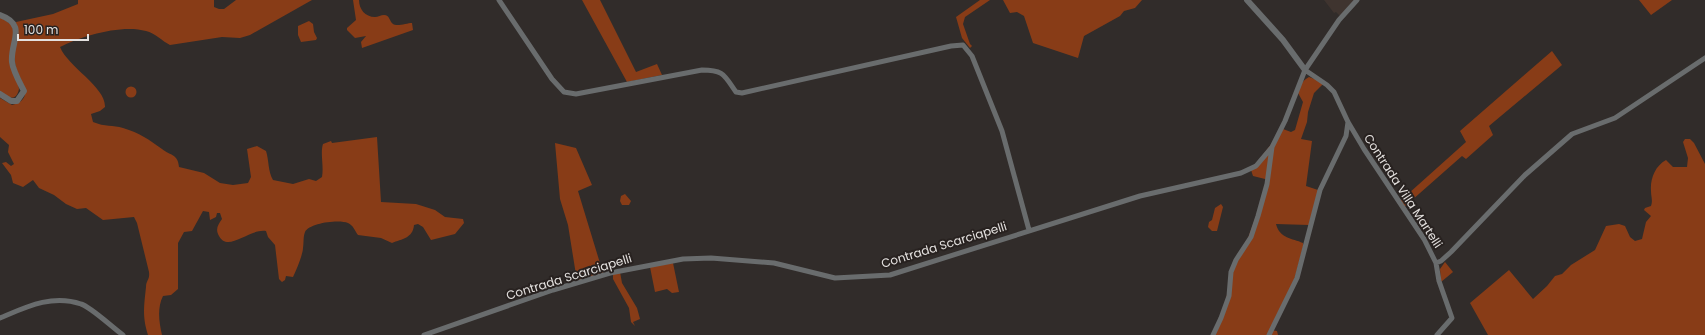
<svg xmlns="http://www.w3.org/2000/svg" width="1705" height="335" font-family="Poppins,sans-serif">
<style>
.built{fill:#3f342f}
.green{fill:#883c17}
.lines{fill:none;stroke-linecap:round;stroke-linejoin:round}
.minor{stroke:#696c6d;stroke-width:5}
.tertiary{stroke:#696c6d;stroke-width:6}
.labels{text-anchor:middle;stroke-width:4;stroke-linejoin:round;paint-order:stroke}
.street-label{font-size:12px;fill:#e4e1df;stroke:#282220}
</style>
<rect width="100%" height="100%" fill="#312c2a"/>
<!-- built -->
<path class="built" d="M 1324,0 L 1354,0 L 1340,16 L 1336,12 L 1334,13 Z"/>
<!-- green -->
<path class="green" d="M 78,0 L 214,0 L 214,7 L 219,9 L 224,9 L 236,0 L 312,0 L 250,35 L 240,38 L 222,37 L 170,45 C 162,41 155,33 146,31 C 122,24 81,36 60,47 C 68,67 106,87 105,107 L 100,111 L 91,114 L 93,122 C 105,127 113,125 123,128 C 140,133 148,139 162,149 C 171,156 178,154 179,167 L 204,173 L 220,183 L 233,185 L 248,183 L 251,177 L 247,149 L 257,146 L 266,151 C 269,160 268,172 273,180 L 293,184 L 309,179 L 316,181 L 322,177 C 324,166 320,153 323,144 L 331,141 L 332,143 L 377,137 L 381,202 L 416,204 L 435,210 L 445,217 L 463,219 L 464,223 L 455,234 L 431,240 L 423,227 L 418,224 L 414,225 C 413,238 402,239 392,243 L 381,238 L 358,235 C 355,231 353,225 348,223 C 339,219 309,223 305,232 C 303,237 304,242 303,248 C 303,254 296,271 293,277 L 286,276 L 285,280 L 282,282 L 279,279 L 275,245 L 268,237 L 266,231 C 250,228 228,253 219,236 C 215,229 218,225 222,219 L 220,213 L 217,213 L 216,217 L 210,220 L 209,212 L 203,211 L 192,231 L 184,232 L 178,243 L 178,289 L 171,295 L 163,296 C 157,308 159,322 162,335 L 148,335 C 142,316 144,306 146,287 C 146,280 150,280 149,272 L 137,223 L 134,217 L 103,220 L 86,208 L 77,209 L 66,204 L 54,195 L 39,188 L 33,180 L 23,187 L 13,183 L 11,175 L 2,163 L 6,162 L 11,166 L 14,164 L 8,152 L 9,145 L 0,137 L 0,98 L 12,105 C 19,103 25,100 25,93 C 25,83 16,73 15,63 C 13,50 18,37 16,22 L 53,14 L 78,4 Z
M 353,0 L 359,0 C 359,9 365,17 375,17 C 378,17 381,15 384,15 C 390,15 389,21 393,24 C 397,27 407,23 412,23 L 413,30 L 362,48 L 361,42 L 366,36 L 355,38 L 347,30 L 347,28 L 356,20 Z
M 582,0 L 600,0 L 636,72 L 657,64 L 662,75 L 627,82 Z
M 980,0 L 990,0 L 965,17 L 963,24 L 970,44 L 972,46 L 970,48 L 962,38 L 956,17 Z
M 1003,0 L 1142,0 L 1135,8 L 1124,11 L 1120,16 L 1084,36 L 1078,58 L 1033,43 L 1024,16 L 1017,12 L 1010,13 Z
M 1639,0 L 1672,0 L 1651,15 Z
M 0,17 L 12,25 L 14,33 L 12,50 L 19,89 C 16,102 9,98 0,92 Z
M 309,21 L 313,24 L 314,32 L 317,38 L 316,40 L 301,42 L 298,35 L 298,26 Z
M 1552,51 L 1562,65 L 1489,126 L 1493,135 L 1466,159 L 1462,156 L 1403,208 L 1399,202 L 1466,142 L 1460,131 Z
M 1309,77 L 1320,81 L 1323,84 L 1314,93 L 1308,112 L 1307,122 L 1301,139 L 1312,141 L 1306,186 L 1318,190 L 1309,225 L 1276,224 C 1280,239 1292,238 1303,243 L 1303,247 L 1294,281 L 1271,330 L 1277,331 L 1278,335 L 1214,335 L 1219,326 L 1234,267 L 1244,249 L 1269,180 L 1253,176 L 1251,170 L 1283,129 L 1291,132 L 1295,130 L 1303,102 L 1298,93 C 1300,85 1302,81 1309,77 Z
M125.5 92a5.5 5.5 0 1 1 11 0a5.5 5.5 0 1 1-11 0Z
M 1685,139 L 1690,139 L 1694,143 L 1705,164 L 1705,335 L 1488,335 L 1470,303 L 1509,270 L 1533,299 L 1547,286 L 1555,276 L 1562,274 L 1571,265 L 1595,250 L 1606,226 L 1619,224 L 1625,226 L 1630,237 L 1635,241 L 1642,239 L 1646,222 L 1651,216 L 1644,210 L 1645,208 L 1651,206 C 1653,200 1651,197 1651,191 C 1650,179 1655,166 1666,160 L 1673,167 L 1687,167 L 1688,158 L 1683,142 Z
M 555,143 L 576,148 L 592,185 L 578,191 L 603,273 L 577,281 L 568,225 L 560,199 Z
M 625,194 L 631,201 L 629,205 L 622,205 L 620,201 L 621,196 Z
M 1221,204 L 1223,207 L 1217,231 L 1212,231 L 1208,227 L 1209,222 L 1212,220 L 1215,208 Z
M 1445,262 L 1453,272 L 1441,282 L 1440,269 Z
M 673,263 L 679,292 L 672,293 L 667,289 L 655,292 L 650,267 Z
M 620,272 L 622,283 L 637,308 L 640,319 L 633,322 L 635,326 L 631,322 L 629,308 L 613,279 L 613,274 Z"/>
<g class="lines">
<!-- minor -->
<path class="minor" d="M 499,0 L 552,79 L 564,92 L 576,94 L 702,70 C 724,70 724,75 736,92 L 742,93 L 951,46 L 963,45 L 972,56 L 1002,131 L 1029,230
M 1305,70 L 1327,85 L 1334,92 L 1348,122 L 1364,149 L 1424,239 L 1436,263 L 1439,281 L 1452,318 L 1437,335
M 1436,263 L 1441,261 L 1451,252 L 1525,175 L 1572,134 L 1615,118 L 1705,58
M 0,318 C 26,307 52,294 81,304 C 91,307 113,328 123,335
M 424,335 L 553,290 L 610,273 L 683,259 L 711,258 L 774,263 L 835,278 L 890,275 L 1140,196 L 1241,173 L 1256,166 L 1272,147
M 1213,335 L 1221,318 L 1229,296 L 1231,272 L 1236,260 L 1251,237 L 1258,216 L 1267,184 L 1272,147 L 1285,121 L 1305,70 L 1339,20 L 1357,0
M 1269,335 L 1297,278 L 1320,190 L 1346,136 L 1348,122"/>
<!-- tertiary -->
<path class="tertiary" d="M 1247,0 L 1283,40 L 1305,70
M 0,15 C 28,25 10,42 12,62 C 13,71 20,83 24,91 L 17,101 L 11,101 L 0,94"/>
</g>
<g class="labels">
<!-- street labels -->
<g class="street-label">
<text transform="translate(1403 191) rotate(57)" y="4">Contrada Villa Martelli</text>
<text transform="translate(944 245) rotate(-17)" y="4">Contrada Scarciapelli</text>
<text transform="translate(569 277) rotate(-17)" y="4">Contrada Scarciapelli</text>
</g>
</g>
<!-- scale -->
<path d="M18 34v6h70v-6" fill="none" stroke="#e4e1df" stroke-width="2"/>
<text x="24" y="34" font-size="12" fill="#e4e1df" stroke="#282220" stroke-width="3" paint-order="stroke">100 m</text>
</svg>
